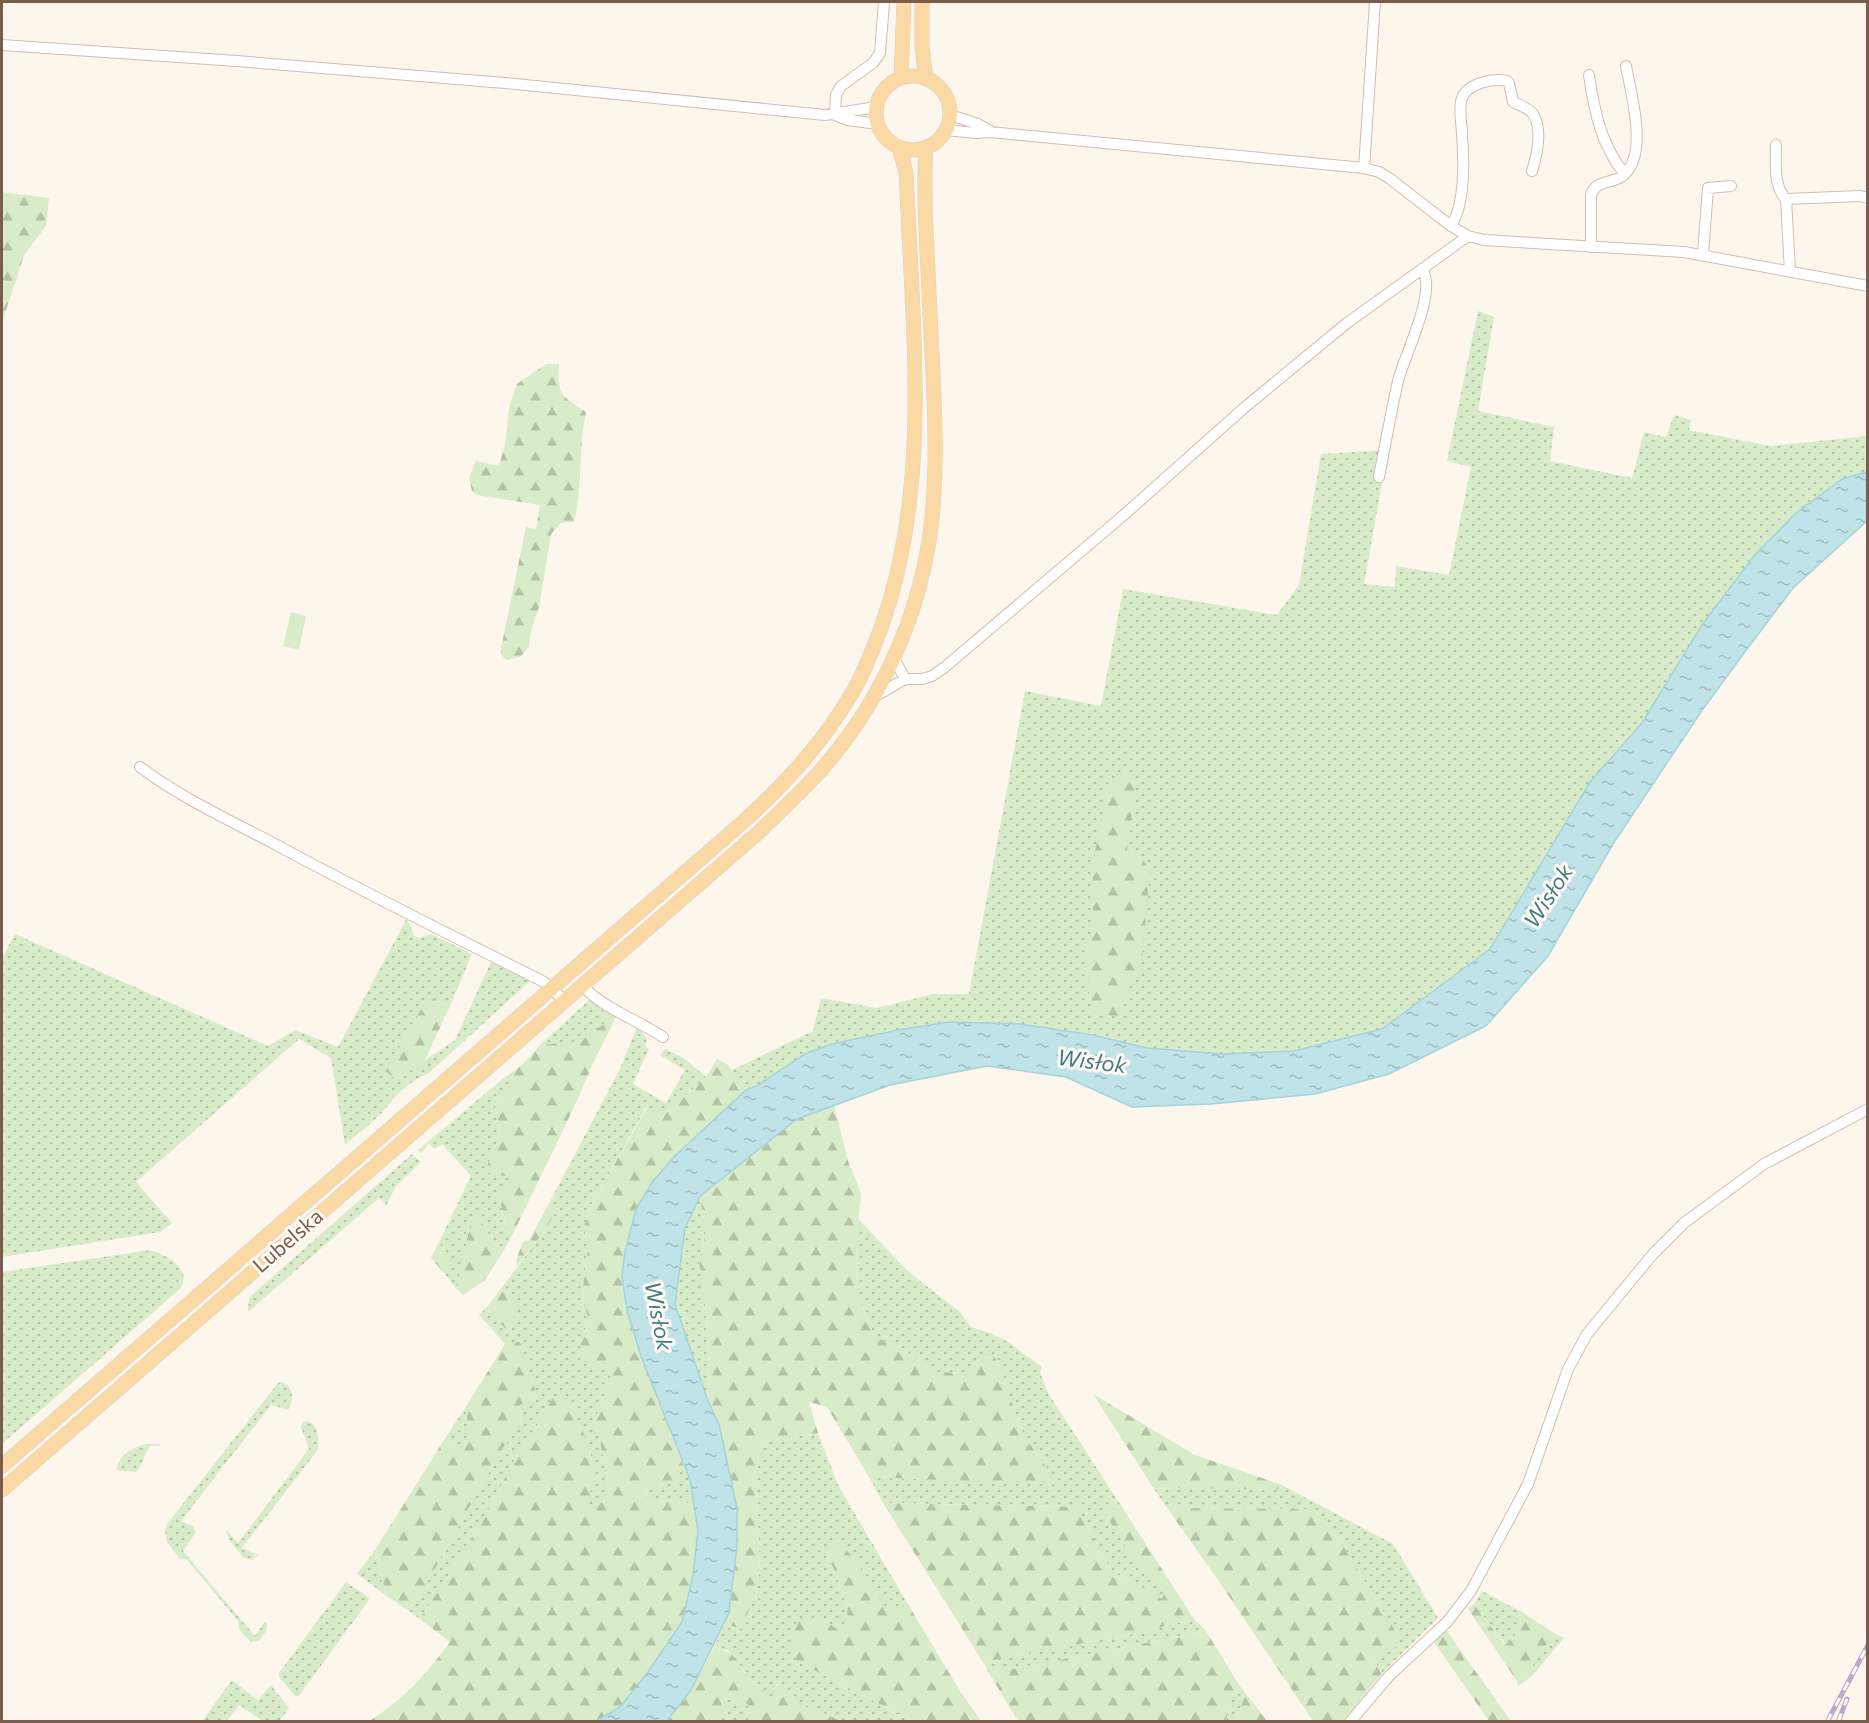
<svg xmlns="http://www.w3.org/2000/svg" width="1869" height="1723" font-family="Commissioner,sans-serif">
<style>
.grass{fill:url(#grass-dots)}
.forest{fill:url(#forest-firs)}
.park{fill:#d8ecc9}
.water{fill:url(#water-ripples);stroke:#a5d3da;stroke-width:1.5}
.lines{fill:none;stroke-linecap:round;stroke-linejoin:round}
.minor-casing{stroke:#d1beb0;stroke-width:12}
.major-casing{stroke:#dad1cd;stroke-width:15}
.minor{stroke:#fff;stroke-width:10}
.major{stroke:#fbd9a5;stroke-width:14}
.rail-casing{stroke:#b9a8c9;stroke-width:5}
.rail{stroke:#fffaf3;stroke-width:3;stroke-dasharray:9;stroke-linecap:butt}
.labels{text-anchor:middle;stroke-width:6;stroke-linejoin:round;paint-order:stroke}
.street-label{font-size:21px;fill:#7a5c4d;stroke:#fffaf3}
.water-label{font-size:22px;font-style:italic;fill:#437c86;stroke:#fffaf3}
</style>
<defs>
<pattern id="grass-dots" width="8" height="8" patternUnits="userSpaceOnUse" patternTransform="scale(1.5)"><rect width="8" height="8" fill="#d8ecc9"/><path d="M2 2h.1M6 6h.1" fill="none" stroke="#b4c2a5" stroke-width="1.8" stroke-linecap="round"/></pattern>
<pattern id="forest-firs" width="22" height="20" patternUnits="userSpaceOnUse" patternTransform="scale(1.5)"><rect width="22" height="20" fill="#d8ecc9"/><path d="M5 1l3.5 6h-7zM16 11l3.5 6h-7z" fill="#b4c2a5"/></pattern>
<pattern id="water-ripples" width="26" height="14" patternUnits="userSpaceOnUse" patternTransform="scale(1.5)"><rect width="26" height="14" fill="#bfe3e8"/><path d="M2 4q2-2 4 0t4 0M15 11q2-2 4 0t4 0" fill="none" stroke="#a0bbbe"/></pattern>
</defs>
<rect width="100%" height="100%" fill="#fdf6ec"/>
<!-- grass -->
<path class="grass" d="M 1478,311 L 1494,317 L 1478,411 L 1554,427 L 1550,461 L 1632,478 L 1644,432 L 1666,437 L 1674,415 L 1691,420 L 1689,430 L 1770,446 L 1867,436 L 1867,472 L 1842,479 L 1702,625 L 1642,723 L 1590,782 L 1490,949 L 1445,983 L 1382,1029 L 1294,1051 L 1222,1054 L 1147,1048 L 1093,1035 L 758,1085 L 746,1090 L 732,1070 L 813,1031 L 821,998 L 877,1008 L 933,994 L 969,994 L 1025,691 L 1101,706 L 1123,589 L 1277,615 L 1299,585 L 1321,454 L 1388,450 L 1364,584 L 1395,587 L 1396,566 L 1449,575 L 1471,467 L 1447,461 Z
M 407,918 L 414,936 L 419,938 L 431,934 L 472,954 L 450,1006 L 428,997 L 396,1080 L 455,1040 L 491,962 L 530,981 L 429,1073 C 408,1083 399,1091 385,1109 C 374,1122 358,1133 345,1145 L 331,1058 L 299,1039 L 136,1182 L 172,1223 L 160,1232 L 2,1257 L 2,958 L 15,934 L 268,1046 L 295,1030 L 338,1047 Z
M 589,1000 L 603,1008 L 604,1024 L 574,1047 L 539,1046 Z
M 638,1025 L 647,1039 L 646,1047 L 649,1049 L 633,1084 L 666,1103 L 685,1070 L 660,1055 L 665,1049 L 682,1057 L 706,1077 L 668,1112 L 646,1108 L 592,1203 L 584,1227 L 588,1248 L 582,1294 L 588,1318 L 581,1344 L 610,1370 L 611,1380 L 595,1419 L 608,1479 L 603,1502 L 588,1506 L 585,1436 L 563,1391 L 540,1431 L 519,1451 L 481,1524 L 420,1619 L 406,1609 L 416,1602 L 502,1449 L 521,1425 L 520,1405 L 537,1396 L 520,1343 L 505,1344 L 479,1315 L 487,1307 L 493,1318 L 517,1296 L 500,1290 L 546,1229 L 554,1214 L 548,1205 L 619,1071 Z
M 504,1078 L 512,1084 L 495,1104 L 500,1134 L 486,1172 L 514,1178 L 499,1198 L 510,1240 L 501,1255 L 484,1226 L 461,1269 L 456,1288 L 444,1273 L 453,1263 L 439,1242 L 471,1176 L 442,1144 L 435,1149 L 429,1144 L 421,1153 L 418,1150 Z
M 412,1154 L 421,1162 L 396,1186 L 386,1206 L 379,1198 L 248,1312 L 249,1298 L 254,1293 Z
M 700,1196 L 706,1231 L 699,1262 L 705,1299 L 709,1368 L 708,1402 L 675,1304 L 685,1228 Z
M 858,1219 L 911,1274 L 959,1311 L 971,1327 L 993,1334 L 1008,1342 L 1042,1367 L 1040,1373 L 1048,1393 L 1122,1507 L 1108,1505 L 1139,1569 L 1165,1591 L 1162,1600 L 1130,1580 L 1112,1572 L 1077,1507 L 883,1503 L 869,1477 L 1058,1484 L 1024,1436 L 995,1357 L 981,1358 L 967,1373 L 932,1372 L 902,1348 L 875,1337 L 858,1297 L 857,1236 Z
M 150,1250 C 166,1255 192,1268 181,1288 L 2,1444 L 2,1272 Z
M 282,1382 C 293,1387 295,1400 288,1410 L 271,1405 L 181,1521 L 193,1526 L 196,1532 L 183,1551 L 255,1636 L 265,1621 C 270,1629 264,1634 259,1641 L 251,1642 L 239,1629 L 238,1621 L 188,1561 L 185,1559 L 180,1559 L 167,1542 L 165,1531 L 167,1524 L 278,1383 Z
M 465,1408 L 470,1433 L 461,1447 L 444,1440 Z
M 306,1421 L 312,1423 C 319,1431 320,1442 317,1451 L 242,1548 L 259,1555 L 252,1560 L 244,1558 L 229,1540 L 226,1529 L 238,1543 L 309,1449 L 301,1427 L 303,1422 Z
M 818,1433 L 838,1485 L 909,1606 L 884,1607 L 856,1560 L 825,1551 C 835,1574 848,1596 848,1622 L 837,1628 L 823,1620 L 798,1662 L 913,1721 L 841,1721 L 813,1708 L 799,1707 L 786,1687 L 776,1685 L 773,1700 L 749,1678 L 729,1651 L 714,1647 L 724,1624 L 742,1629 L 760,1571 L 756,1476 L 762,1442 Z
M 148,1444 L 159,1444 L 161,1446 L 150,1446 C 144,1455 143,1464 136,1472 L 116,1470 C 121,1453 132,1447 148,1444 Z
M 683,1465 L 690,1480 L 693,1503 L 646,1501 L 645,1489 L 676,1481 Z
M 1282,1485 L 1393,1544 L 1438,1618 L 1382,1673 L 1372,1657 L 1396,1632 L 1340,1541 L 1315,1509 L 1167,1508 L 1154,1489 L 1175,1488 L 1277,1490 Z
M 375,1550 L 380,1574 L 388,1597 L 357,1574 Z
M 346,1582 L 368,1597 L 369,1600 L 301,1693 L 298,1696 L 295,1696 L 279,1677 L 279,1673 Z
M 1482,1591 L 1522,1612 L 1514,1638 L 1506,1645 L 1474,1604 Z
M 1194,1619 L 1206,1631 L 1013,1669 L 1002,1668 L 989,1673 L 983,1662 L 1133,1634 Z
M 1554,1633 L 1564,1638 L 1532,1676 L 1518,1686 L 1517,1681 L 1533,1672 L 1533,1661 L 1548,1644 Z
M 232,1680 L 258,1700 L 271,1685 L 289,1708 L 279,1721 L 263,1721 L 239,1705 L 227,1721 L 202,1721 Z
M 1239,1685 L 1246,1694 L 1235,1721 L 1226,1722 L 1233,1694 Z
M 725,1697 L 748,1704 L 749,1721 L 721,1722 Z"/>
<!-- forest -->
<path class="forest" d="M 2,192 L 49,198 L 46,226 L 24,255 L 2,323 Z
M 546,364 L 559,364 C 557,396 561,395 586,412 C 578,449 583,486 574,522 L 561,523 L 551,534 L 539,607 L 531,631 L 529,647 L 520,657 L 506,660 L 500,653 L 526,527 L 536,529 L 540,505 L 477,495 L 472,491 L 469,478 L 476,461 L 499,466 L 506,440 L 509,408 L 517,384 Z
M 1120,772 L 1130,775 L 1136,783 L 1127,850 L 1141,855 L 1150,872 L 1141,968 L 1129,989 L 1118,1017 L 1094,1012 L 1089,998 L 1087,950 L 1093,920 L 1093,864 L 1106,789 Z
M 428,997 L 450,1006 L 424,1062 L 396,1080 L 386,1071 Z
M 603,1008 L 617,1015 L 593,1063 L 577,1101 L 510,1240 L 499,1197 L 513,1178 L 485,1172 L 500,1134 L 495,1104 L 512,1084 L 504,1078 L 522,1065 L 539,1046 L 559,1043 L 574,1046 L 604,1024 Z
M 717,1059 L 728,1065 L 746,1090 L 675,1156 L 622,1277 L 627,1310 L 641,1356 L 683,1465 L 677,1481 L 645,1489 L 646,1501 L 693,1503 L 698,1531 L 693,1575 L 682,1622 L 648,1672 L 620,1707 L 596,1721 L 368,1722 C 405,1698 424,1677 450,1642 L 420,1619 L 481,1524 L 519,1451 L 540,1431 L 536,1427 L 552,1399 L 564,1391 L 585,1436 L 595,1467 L 588,1506 L 603,1502 L 608,1478 L 595,1419 L 611,1380 L 609,1370 L 587,1364 L 581,1344 L 588,1318 L 582,1294 L 588,1248 L 584,1227 L 592,1203 L 647,1108 L 668,1112 L 706,1077 Z
M 834,1105 L 848,1161 L 861,1193 L 857,1236 L 858,1297 L 875,1337 L 902,1348 L 932,1372 L 967,1373 L 981,1358 L 995,1357 L 1024,1436 L 1059,1485 L 869,1477 L 827,1407 L 809,1402 L 818,1433 L 762,1442 L 756,1476 L 760,1571 L 743,1629 L 724,1624 L 729,1613 L 737,1546 L 737,1508 L 719,1424 L 708,1402 L 709,1368 L 705,1299 L 699,1262 L 706,1231 L 700,1196 L 797,1119 Z
M 548,1205 L 554,1214 L 546,1229 L 517,1266 L 516,1260 L 523,1242 L 529,1240 Z
M 475,1216 L 484,1226 L 501,1255 L 484,1281 L 463,1295 L 456,1288 L 468,1235 Z
M 439,1242 L 453,1263 L 444,1273 L 431,1258 Z
M 500,1290 L 517,1296 L 513,1323 L 507,1329 L 493,1318 L 487,1307 Z
M 520,1342 L 537,1396 L 520,1405 L 521,1425 L 502,1449 L 416,1602 L 406,1609 L 388,1597 L 380,1574 L 375,1550 L 444,1440 L 461,1447 L 470,1433 L 465,1408 L 505,1344 Z
M 1093,1394 L 1195,1455 L 1282,1485 L 1277,1490 L 1175,1488 L 1154,1489 Z
M 883,1503 L 1077,1507 L 1112,1572 L 1130,1580 L 1162,1599 L 1165,1591 L 1139,1569 L 1103,1510 L 1108,1505 L 1122,1507 L 1194,1619 L 1133,1634 L 983,1662 Z
M 1167,1508 L 1315,1509 L 1340,1541 L 1396,1632 L 1399,1646 L 1372,1657 L 1382,1673 L 1343,1721 L 1313,1721 L 1218,1580 Z
M 839,1543 L 856,1560 L 884,1606 L 909,1606 L 960,1691 L 981,1721 L 913,1721 L 798,1662 L 793,1652 L 791,1627 L 802,1619 L 823,1620 L 836,1628 L 848,1622 C 848,1596 835,1573 825,1550 Z
M 1474,1604 L 1505,1645 L 1514,1638 L 1522,1612 L 1554,1633 L 1548,1644 L 1533,1661 L 1534,1672 L 1517,1681 L 1468,1609 Z
M 1446,1630 L 1511,1721 L 1489,1721 L 1434,1642 Z
M 1206,1631 L 1239,1685 L 1233,1694 L 1226,1721 L 1018,1721 L 989,1673 L 1002,1668 L 1013,1669 Z
M 714,1647 C 739,1653 733,1660 748,1677 C 755,1685 765,1692 773,1699 L 776,1685 L 786,1687 L 799,1707 L 813,1708 L 841,1721 L 749,1721 L 748,1704 L 726,1697 L 721,1721 L 667,1722 L 691,1690 Z
M 1246,1694 L 1267,1721 L 1235,1721 Z"/>
<!-- park -->
<path class="park" d="M 291,612 L 306,616 L 299,650 L 283,646 Z"/>
<!-- water -->
<path class="water" d="M 1867,472 L 1867,521 L 1793,588 L 1747,649 L 1703,709 L 1613,844 L 1548,956 L 1486,1026 L 1389,1074 L 1315,1094 L 1211,1104 L 1132,1107 L 1066,1077 L 987,1066 L 890,1085 L 797,1119 L 700,1196 L 685,1228 L 675,1304 L 708,1401 L 719,1424 L 737,1508 L 737,1546 L 729,1613 L 691,1690 L 667,1721 L 596,1721 L 620,1707 L 648,1672 L 682,1622 L 693,1575 L 698,1531 L 690,1480 L 641,1356 L 627,1310 L 622,1277 L 625,1252 L 636,1209 L 653,1181 L 675,1156 L 746,1090 L 758,1085 L 805,1054 L 832,1044 L 903,1029 L 949,1022 L 1019,1024 L 1093,1035 L 1147,1048 L 1222,1054 L 1294,1051 L 1382,1029 L 1490,949 L 1590,782 L 1642,723 L 1702,625 L 1753,557 L 1795,514 L 1842,479 Z"/>
<g class="lines">
<!-- minor casing -->
<g class="minor-casing">
<path id="minor" d="M 2,45 L 237,61 L 505,83 L 825,115 L 876,107
M 1589,75 C 1594,110 1601,145 1624,173
M 835,115 L 836,95 L 841,86 L 873,63 L 880,53 L 884,2
M 835,115 L 847,120 L 878,124
M 950,115 L 978,124 L 990,131
M 946,130 L 976,133 L 990,132 L 1364,168 L 1379,172 L 1389,178 L 1451,226 L 1468,236 L 1484,240 L 1684,252 L 1868,286
M 1776,145 C 1776,161 1773,187 1786,199
M 1364,168 L 1375,2
M 1451,226 C 1465,204 1464,161 1462,135 C 1462,123 1458,109 1462,98 C 1468,83 1493,78 1507,81 L 1509,83 L 1513,102 C 1519,105 1529,108 1533,114 C 1543,130 1537,155 1532,171
M 1591,247 L 1591,195 C 1596,180 1609,184 1621,177 C 1650,158 1631,94 1626,66
M 1703,254 L 1708,188 L 1731,186
M 1790,271 L 1786,199 L 1860,196 L 1868,198
M 1379,477 C 1385,445 1391,413 1398,381 C 1404,356 1438,291 1422,269
M 894,658 L 905,679
M 874,697 L 905,679 L 922,679 L 932,676 L 945,667 L 1125,514 L 1244,408 L 1347,323 L 1468,236
M 140,767 C 180,797 227,819 271,842 C 361,891 453,936 544,982 C 553,987 556,997 566,999
M 582,985 C 602,1008 638,1020 663,1037
M 1350,1722 L 1389,1676 L 1447,1622 L 1471,1591 L 1528,1484 L 1568,1369 L 1587,1334 L 1653,1254 L 1684,1223 L 1764,1164 L 1868,1109"/>
</g>
<!-- major casing -->
<g class="major-casing">
<path id="major" d="M 922,2 L 922,47 L 926,79
M876 113a37 37 0 1 1 74 0a37 37 0 1 1-74 0Z
M 901,78 L 904,2
M 2,1466 L 743,822 C 784,785 821,745 849,698 C 863,676 872,651 881,628 C 931,488 913,336 907,191 L 906,173 L 899,147
M 2,1490 L 759,832 C 788,804 819,776 843,743 C 890,681 921,605 931,527 C 940,450 932,370 929,292 C 927,244 923,195 926,147"/>
</g>
<!-- minor -->
<use href="#minor" class="minor"/>
<!-- major -->
<use href="#major" class="major"/>
<!-- rail casing -->
<g class="rail-casing">
<path id="rail" d="M 1827,1722 L 1868,1645
M 1838,1722 L 1847,1699"/>
</g>
<!-- rail -->
<use href="#rail" class="rail"/>
</g>
<g class="labels">
<!-- street labels -->
<g class="street-label">
<text transform="translate(288 1241) rotate(-41)" y="7">Lubelska</text>
</g>
<!-- water labels -->
<g class="water-label">
<text transform="translate(1548 896) rotate(-57)" y="8">Wisłok</text>
<text transform="translate(1092 1061) rotate(7)" y="8">Wisłok</text>
<text transform="translate(659 1316) rotate(79)" y="8">Wisłok</text>
</g>
</g>
<!-- border -->
<rect width="1869" height="1723" fill="none" stroke="#7a5c4d" stroke-width="6"/>
</svg>
